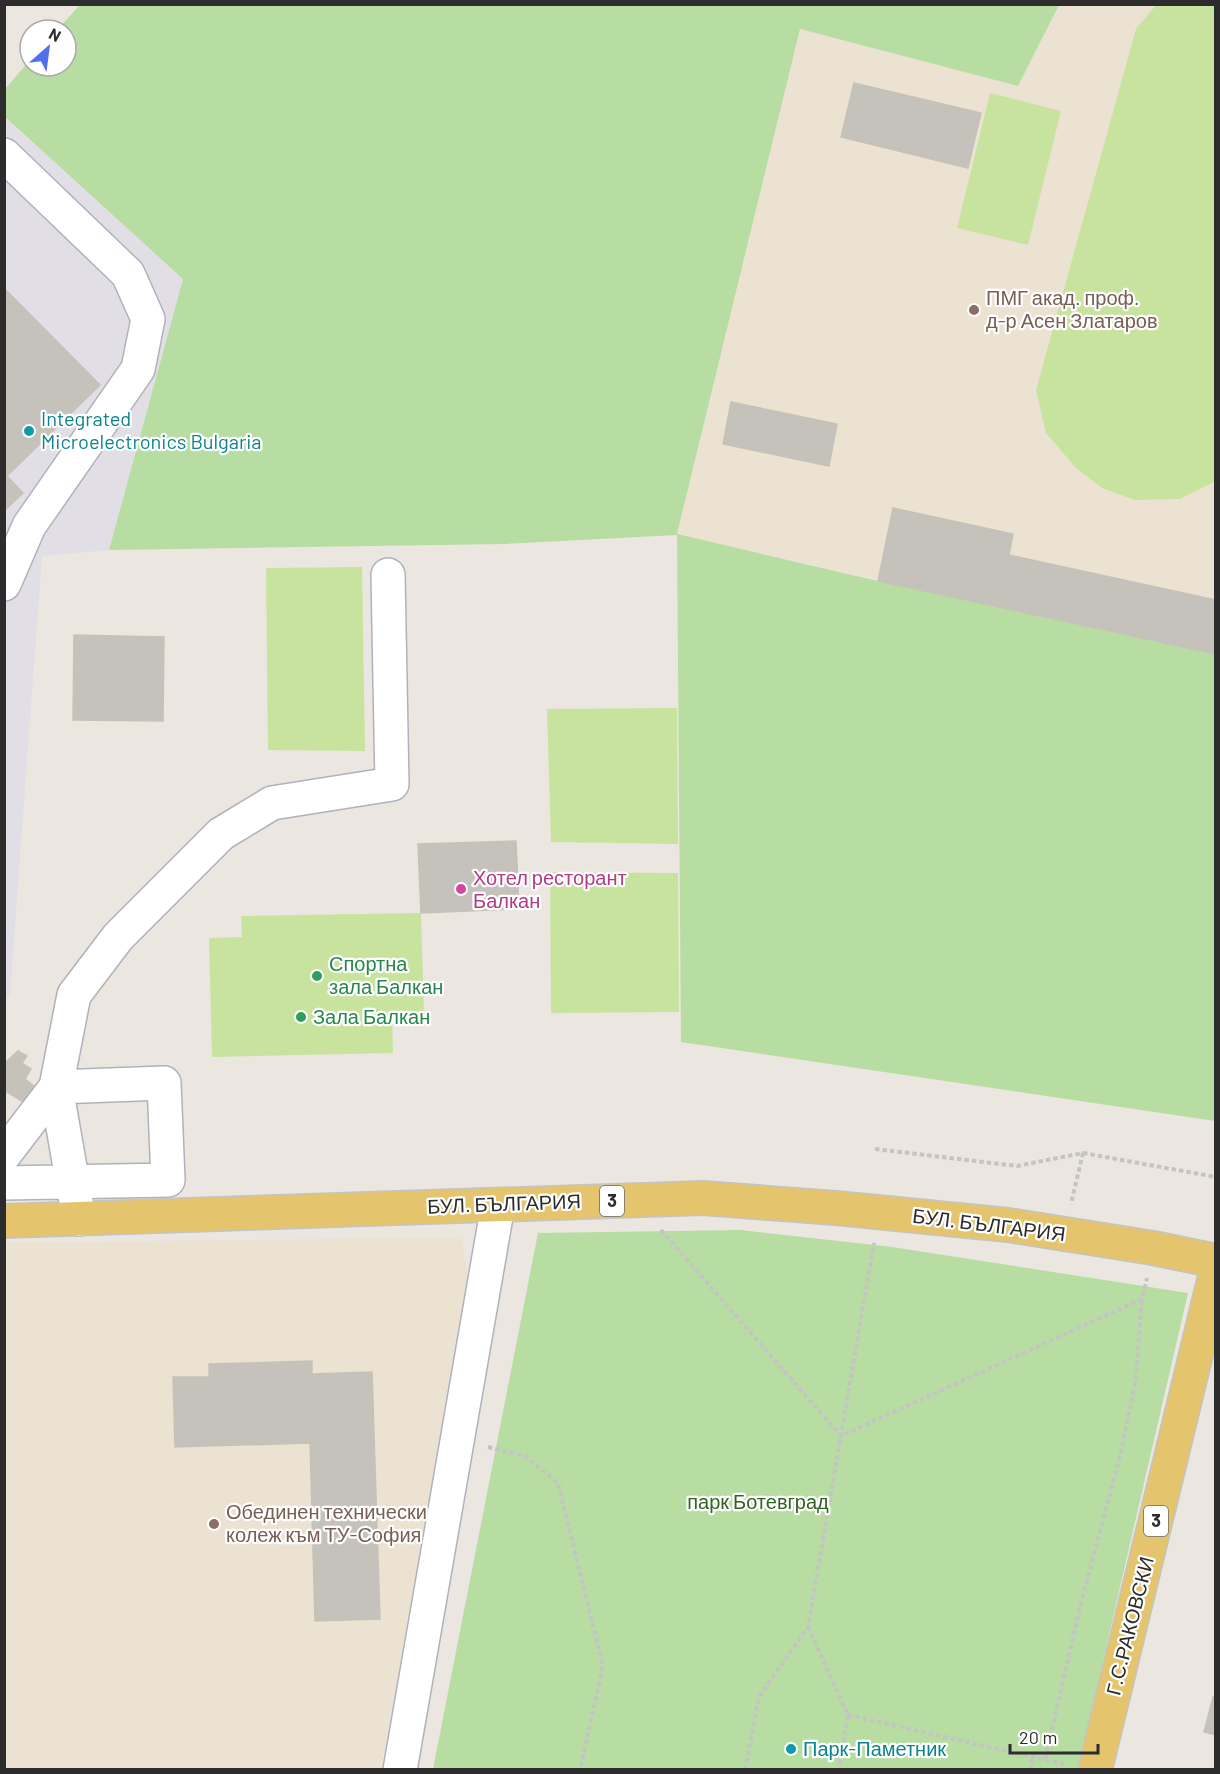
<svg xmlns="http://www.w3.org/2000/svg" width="1220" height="1774" font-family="Barlow,sans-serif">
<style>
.industrial{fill:#e1dfe5}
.education{fill:#ece2d1}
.green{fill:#b8dda2}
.pitch{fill:#c8e39e}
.building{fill:#c5c1bb;stroke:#c7c2b9;stroke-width:1.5}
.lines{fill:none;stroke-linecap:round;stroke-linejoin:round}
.minor-casing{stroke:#b0b2bb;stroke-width:36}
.major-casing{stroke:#c4c4c4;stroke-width:36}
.path{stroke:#c4c4c4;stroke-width:4;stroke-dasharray:4.5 3;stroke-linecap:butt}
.minor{stroke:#fff;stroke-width:33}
.major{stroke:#e4c46d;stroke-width:33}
.education-dot{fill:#8d6e63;stroke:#fff;stroke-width:2}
.culture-dot{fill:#0f9aa8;stroke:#fff;stroke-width:2}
.hotel-dot{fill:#d1479c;stroke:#fff;stroke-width:2}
.leisure-dot{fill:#2e9e5b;stroke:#fff;stroke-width:2}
.labels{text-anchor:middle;stroke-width:4.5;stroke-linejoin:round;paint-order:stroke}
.shield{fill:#fff;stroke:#6b6b6b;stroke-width:1.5}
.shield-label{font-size:18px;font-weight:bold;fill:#2c2c2c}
.education-label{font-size:20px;fill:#785e54;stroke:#fff;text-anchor:start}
.culture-label{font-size:20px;fill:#0d838f;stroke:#fff;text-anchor:start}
.hotel-label{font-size:20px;fill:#b23c85;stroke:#fff;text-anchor:start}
.leisure-label{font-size:20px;fill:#27864d;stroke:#fff;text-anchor:start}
.street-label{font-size:20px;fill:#2c2c2c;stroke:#fff}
.park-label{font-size:20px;fill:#316322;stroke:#fff}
</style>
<rect width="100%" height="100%" fill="#ece6e0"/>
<!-- industrial -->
<path class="industrial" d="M 4,117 L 183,279 L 109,550 L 42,556 L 10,995 L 5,1000 Z"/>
<!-- education -->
<path class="education" d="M 1059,5 L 1215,5 L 1215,654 L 677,535 L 800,29 L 1018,86 Z
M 462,1237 L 468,1278 L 381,1769 L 5,1769 L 4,1243 Z"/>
<!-- green -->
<path class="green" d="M 80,5 L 1059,5 L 1018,86 L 800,29 L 677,534 L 878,581 L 1215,654 L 1215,1121 L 681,1042 L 677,535 L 505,544 L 109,550 L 183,279 L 5,117 L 5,89 L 30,60 L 30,66 L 66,66 L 66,30 L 57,30 Z
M 740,1230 L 892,1247 L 1188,1293 L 1078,1769 L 433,1769 L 538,1233 Z"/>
<!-- pitch -->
<path class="pitch" d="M 1156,5 L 1215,5 L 1216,481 L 1180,499 L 1135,500 L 1102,488 L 1076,468 L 1046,433 L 1036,390 L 1136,29 Z
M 990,93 L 1061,111 L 1028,245 L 957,228 Z
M 362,567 L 365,751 L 268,750 L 266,568 Z
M 677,708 L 678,844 L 551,842 L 547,709 Z
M 550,872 L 678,873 L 679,1012 L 551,1013 Z
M 421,913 L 424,1014 L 392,1015 L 393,1053 L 212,1057 L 209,938 L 242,937 L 241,916 Z"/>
<!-- building -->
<path class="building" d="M 854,83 L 981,113 L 968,168 L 841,137 Z
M 4,288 L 100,385 L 7,476 L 23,493 L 4,511 Z
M 731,402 L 837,424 L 829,466 L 723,444 Z
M 893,508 L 1013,534 L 1009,555 L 1216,600 L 1216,654 L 878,581 Z
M 74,635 L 164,637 L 163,721 L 73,720 Z
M 516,841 L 519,909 L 421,913 L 418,844 Z
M 18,1051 L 27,1056 L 22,1063 L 31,1069 L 25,1079 L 34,1086 L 26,1104 L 4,1090 L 4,1064 Z
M 312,1361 L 312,1374 L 372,1372 L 380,1619 L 315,1621 L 310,1443 L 175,1447 L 173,1377 L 209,1377 L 209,1364 Z
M 1213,1697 L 1216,1698 L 1216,1735 L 1204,1732 Z"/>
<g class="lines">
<!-- minor casing -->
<g class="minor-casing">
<path id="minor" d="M 4,155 L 128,274 L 148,319 L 138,369 L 29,526 L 4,584
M 4,1155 L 56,1087 L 164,1083 L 168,1180 L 4,1183
M 79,1219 L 56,1087 L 74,995 L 118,937 L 221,834 L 272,803 L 392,784 L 388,575
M 400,1770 L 498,1205"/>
</g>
<!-- major casing -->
<g class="major-casing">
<path id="major" d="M 4,1221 L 703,1198 L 836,1208 L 1008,1225 L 1153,1248 L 1216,1261
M 1095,1770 L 1216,1272"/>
</g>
<!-- path -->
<path class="path" d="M 875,1149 L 1017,1166 L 1083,1153 L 1071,1204
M 1083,1153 L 1216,1177
M 661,1230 L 841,1436 L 1142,1299 L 1147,1278
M 488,1447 L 525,1456 L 558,1483 L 603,1666 L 580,1770
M 808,1627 L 848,1715 L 838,1770
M 848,1715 L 1064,1764
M 1045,1759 L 1081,1603 L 1120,1456 L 1135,1384 L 1142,1300
M 745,1770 L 759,1697 L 808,1627 L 874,1243
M 1030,1770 L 1033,1757"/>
<!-- minor -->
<use href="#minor" class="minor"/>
<!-- major -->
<use href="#major" class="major"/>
</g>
<!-- markers -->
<g class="education-dot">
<circle cx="974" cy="310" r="6"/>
<circle cx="214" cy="1524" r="6"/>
</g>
<g class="culture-dot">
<circle cx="29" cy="431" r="6"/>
<circle cx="791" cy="1749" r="6"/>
</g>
<circle class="hotel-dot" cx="461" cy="889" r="6"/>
<g class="leisure-dot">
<circle cx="317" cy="976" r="6"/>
<circle cx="301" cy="1017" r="6"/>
</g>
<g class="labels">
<!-- shield labels -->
<g class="shield">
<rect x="600" y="1186" width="24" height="30" rx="4.5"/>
<rect x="1144" y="1506" width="24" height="30" rx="4.5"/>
</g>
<g class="shield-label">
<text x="612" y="1207">3</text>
<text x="1156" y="1527">3</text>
</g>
<!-- education labels -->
<g class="education-label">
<text x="986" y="305">ПМГ акад. проф.<tspan x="986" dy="23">д-р Асен Златаров</tspan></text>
<text x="226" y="1519">Обединен технически<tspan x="226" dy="23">колеж към ТУ-София</tspan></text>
</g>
<!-- culture labels -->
<g class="culture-label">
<text x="41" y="426">Integrated<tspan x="41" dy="23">Microelectronics Bulgaria</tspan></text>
<text x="803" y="1756">Парк-Паметник</text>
</g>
<!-- hotel labels -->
<g class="hotel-label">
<text x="473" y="885">Хотел ресторант<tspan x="473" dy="23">Балкан</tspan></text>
</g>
<!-- leisure labels -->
<g class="leisure-label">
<text x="329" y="971">Спортна<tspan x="329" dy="23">зала Балкан</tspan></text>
<text x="313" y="1024">Зала Балкан</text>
</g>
<!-- street labels -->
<g class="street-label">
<text transform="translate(504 1204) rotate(-2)" y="7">БУЛ. БЪЛГАРИЯ</text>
<text transform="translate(989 1225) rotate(7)" y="7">БУЛ. БЪЛГАРИЯ</text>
<text transform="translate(1130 1626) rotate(-76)" y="7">Г.С.РАКОВСКИ</text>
</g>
<!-- park labels -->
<g class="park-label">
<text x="758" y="1509">парк Ботевград</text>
</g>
</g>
<!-- border -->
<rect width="1220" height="1774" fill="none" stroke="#2c2c2c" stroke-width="12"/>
<!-- north arrow -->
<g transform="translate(48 48) rotate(28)"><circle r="28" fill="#ffffff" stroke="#ababab" stroke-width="1.5"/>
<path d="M0-4.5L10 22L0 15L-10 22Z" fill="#5071e9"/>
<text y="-9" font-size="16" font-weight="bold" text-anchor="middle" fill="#2c2c2c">N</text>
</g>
<!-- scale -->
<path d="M1010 1744v9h88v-9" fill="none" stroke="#2c2c2c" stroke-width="3"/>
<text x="1019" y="1744" font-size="18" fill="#2c2c2c" stroke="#ffffff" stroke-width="4.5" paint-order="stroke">20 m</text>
</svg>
